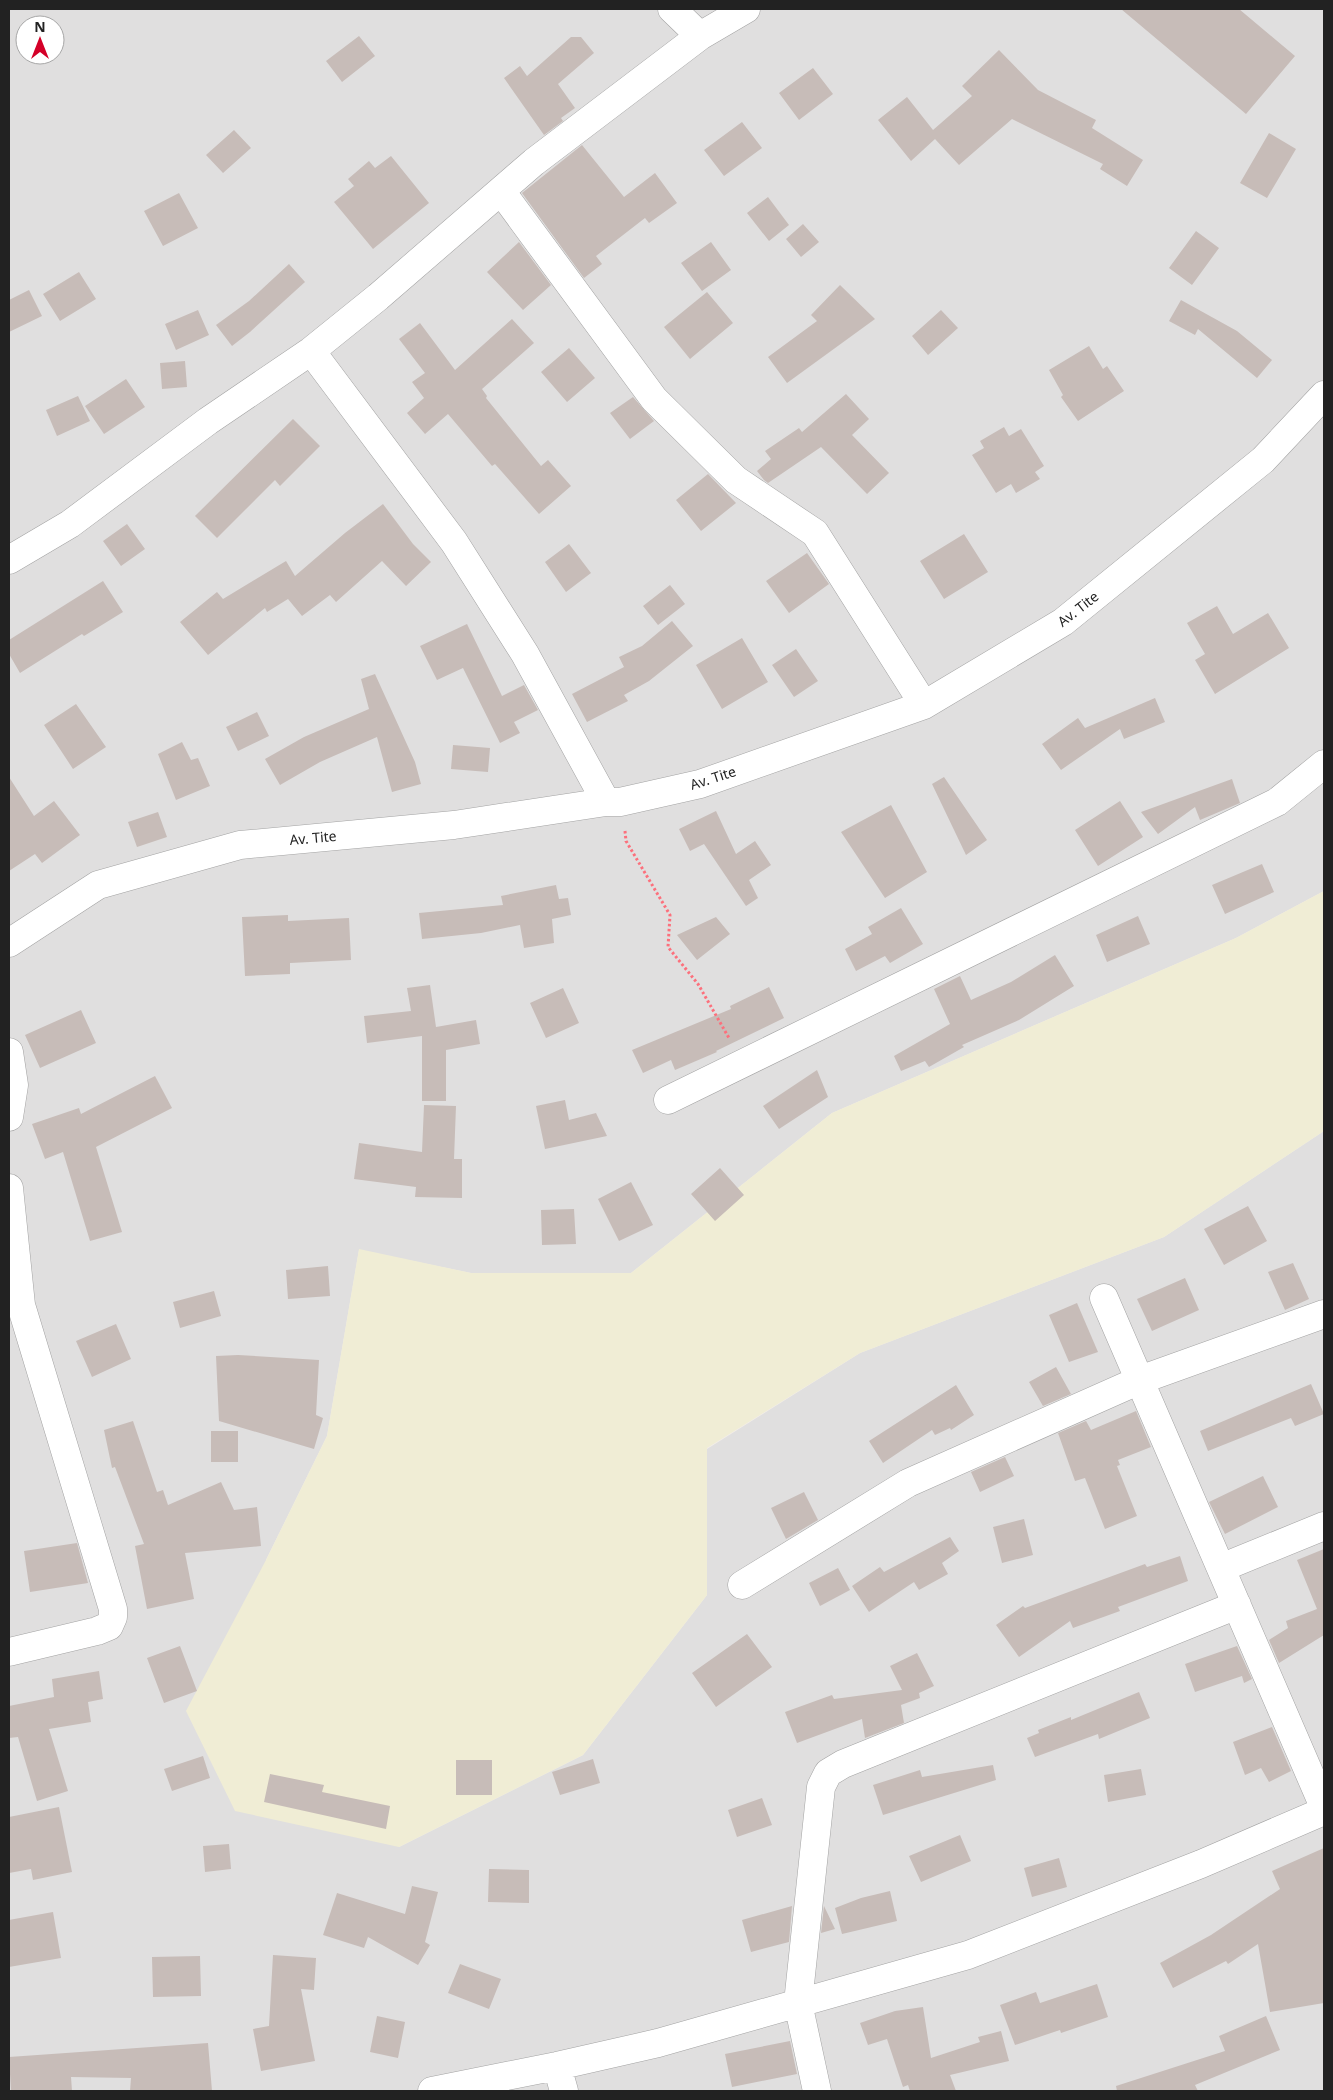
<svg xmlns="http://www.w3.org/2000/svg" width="1333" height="2100" font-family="'Noto Sans',sans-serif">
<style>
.residential{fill:#e0dfdf;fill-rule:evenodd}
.farmland{fill:#f0edd5}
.building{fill:#c7bcb8}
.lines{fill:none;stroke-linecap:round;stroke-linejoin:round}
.minor-casing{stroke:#a3a3a3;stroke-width:29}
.path{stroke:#fc707c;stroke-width:3;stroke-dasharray:2.5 2.5;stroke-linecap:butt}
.minor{stroke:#fff;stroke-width:28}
.labels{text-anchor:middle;stroke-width:5;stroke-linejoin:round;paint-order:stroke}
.street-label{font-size:14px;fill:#222;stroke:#fff}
</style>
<rect width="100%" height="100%" fill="#f2ede9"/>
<!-- residential -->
<path class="residential" d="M 9,9 L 1324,9 L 1324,891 L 1236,938 L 832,1113 L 631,1273 L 471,1273 L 359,1250 L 327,1436 L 266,1560 L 399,1847 L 583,1755 L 707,1595 L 707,1449 L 860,1353 L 1164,1237 L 1324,1131 L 1324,2091 L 9,2091 ZM 25,25 L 55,25 L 55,55 L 25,55 Z"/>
<!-- farmland -->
<path class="farmland" d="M 1324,891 L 1324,1131 L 1164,1237 L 860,1353 L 707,1448 L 707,1595 L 583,1755 L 399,1847 L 235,1811 L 186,1711 L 266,1560 L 327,1436 L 359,1249 L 471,1273 L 631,1273 L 832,1113 L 1236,938 Z"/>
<!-- building -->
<path class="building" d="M 1121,9 L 1239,9 L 1295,56 L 1246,114 Z
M 359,36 L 375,56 L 342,82 L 326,61 Z
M 571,37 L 581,37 L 594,53 L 558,84 L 575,108 L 561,118 L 563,121 L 544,135 L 504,78 L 520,66 L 527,76 Z
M 999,50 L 1038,90 L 1096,120 L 1092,128 L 1143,160 L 1127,186 L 1100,169 L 1103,164 L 1012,119 L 959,165 L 935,139 L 911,161 L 878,120 L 907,97 L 933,130 L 972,96 L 962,86 Z
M 813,68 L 833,94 L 799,120 L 779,93 Z
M 742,122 L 762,148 L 724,176 L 704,150 Z
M 234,130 L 251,148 L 223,173 L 206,155 Z
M 1269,133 L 1296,149 L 1267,198 L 1240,183 Z
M 582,145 L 624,197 L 655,173 L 677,203 L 649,223 L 645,218 L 596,256 L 602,264 L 584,278 L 522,193 Z
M 391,156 L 429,203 L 373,249 L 334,202 L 354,186 L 348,179 L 369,161 L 375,168 Z
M 179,193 L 198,228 L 163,246 L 144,211 Z
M 768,197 L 789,225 L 769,241 L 747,213 Z
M 803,224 L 819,242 L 801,257 L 786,239 Z
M 1196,231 L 1219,248 L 1192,285 L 1169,268 Z
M 519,242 L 551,285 L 523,310 L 487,272 Z
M 711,242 L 731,270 L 702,291 L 681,263 Z
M 289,264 L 305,282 L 250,332 L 232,346 L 216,325 L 249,301 Z
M 79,272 L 96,299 L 60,321 L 43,294 Z
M 840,285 L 875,319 L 787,383 L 768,357 L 817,321 L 811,315 Z
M 29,290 L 42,316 L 9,332 L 9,300 Z
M 707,292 L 733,323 L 690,359 L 664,327 Z
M 1181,300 L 1237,331 L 1272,360 L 1257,378 L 1198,329 L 1195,335 L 1169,321 Z
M 198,310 L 209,335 L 176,350 L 165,324 Z
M 941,310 L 958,328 L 928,355 L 912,336 Z
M 512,319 L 534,343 L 482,389 L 487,396 L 486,398 L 541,466 L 548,460 L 571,486 L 539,514 L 495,464 L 492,466 L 448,414 L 425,434 L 407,413 L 424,398 L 412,382 L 425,373 L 399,339 L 420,323 L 455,370 Z
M 1089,346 L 1103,369 L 1107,366 L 1124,391 L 1078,421 L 1061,397 L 1063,395 L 1049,370 Z
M 569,348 L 595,378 L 567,402 L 541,372 Z
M 185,361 L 187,387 L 162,389 L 160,363 Z
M 126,379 L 145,407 L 104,434 L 85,406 Z
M 846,394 L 869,419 L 852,435 L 889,473 L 867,494 L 821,447 L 768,483 L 764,480 L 757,471 L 771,459 L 765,451 L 799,428 L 802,432 Z
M 78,396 L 90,421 L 57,436 L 46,410 Z
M 633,397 L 654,421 L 630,439 L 610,413 Z
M 293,419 L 320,446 L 280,486 L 275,480 L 217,538 L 195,516 Z
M 1004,427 L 1009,436 L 1021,429 L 1044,466 L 1035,472 L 1040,479 L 1016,493 L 1011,484 L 996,493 L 972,455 L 984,448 L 980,441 Z
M 708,474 L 736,503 L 701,531 L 676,500 Z
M 383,504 L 413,544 L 431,562 L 406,586 L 382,561 L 336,602 L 330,595 L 302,616 L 288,599 L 267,612 L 265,608 L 208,655 L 180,622 L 217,592 L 223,599 L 286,561 L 295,576 L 345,533 Z
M 127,524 L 145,549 L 121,566 L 103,541 Z
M 964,534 L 988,572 L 944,599 L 920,561 Z
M 569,544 L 591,573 L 566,592 L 545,562 Z
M 807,553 L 829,584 L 789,613 L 766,581 Z
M 103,581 L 123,612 L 84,636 L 82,634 L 20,673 L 9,654 L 9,640 Z
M 670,585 L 685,604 L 658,625 L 643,606 Z
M 1217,606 L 1233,634 L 1268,613 L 1289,648 L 1215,694 L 1195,660 L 1205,654 L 1187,623 Z
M 672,621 L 693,646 L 649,681 L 624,695 L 628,701 L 587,722 L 572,694 L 624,667 L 619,657 L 642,646 Z
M 467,624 L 502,696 L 524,685 L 538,710 L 514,722 L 520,733 L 500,743 L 463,668 L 437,680 L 420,646 Z
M 742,638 L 768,682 L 722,709 L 696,665 Z
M 796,649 L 818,681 L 794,697 L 772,665 Z
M 375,674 L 415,762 L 421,784 L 392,792 L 377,737 L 320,762 L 280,785 L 265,759 L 304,737 L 369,709 L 361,679 Z
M 1155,698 L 1165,722 L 1124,739 L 1120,729 L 1061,770 L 1042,744 L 1078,718 L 1085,728 Z
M 76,704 L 106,747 L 73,769 L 44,725 Z
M 257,712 L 269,736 L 238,751 L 226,727 Z
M 182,742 L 191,760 L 198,758 L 210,786 L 176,800 L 158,754 Z
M 453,745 L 490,748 L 488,772 L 451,769 Z
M 9,777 L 34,816 L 54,801 L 80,835 L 42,863 L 35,854 L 9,871 Z
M 944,777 L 987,840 L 966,855 L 932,784 Z
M 1232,779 L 1240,803 L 1200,820 L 1195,807 L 1158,834 L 1141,812 Z
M 1120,801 L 1143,837 L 1098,866 L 1075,830 Z
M 891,805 L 927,872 L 885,898 L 841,832 Z
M 716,811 L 736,854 L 755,841 L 771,865 L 749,880 L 758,898 L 746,906 L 704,844 L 690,851 L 679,829 Z
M 158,812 L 167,837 L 137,847 L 128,822 Z
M 1262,864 L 1274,892 L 1225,914 L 1212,885 Z
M 556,885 L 559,899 L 568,898 L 571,915 L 552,919 L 554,943 L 524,948 L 520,925 L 481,933 L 422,939 L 419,913 L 503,905 L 501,896 Z
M 901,908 L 923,944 L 890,963 L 885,956 L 856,971 L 845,949 L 872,934 L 868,927 Z
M 288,915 L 288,921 L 349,918 L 351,960 L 290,963 L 290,974 L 245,976 L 242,917 Z
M 1138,916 L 1150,944 L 1107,962 L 1096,935 Z
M 716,917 L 730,934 L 697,960 L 677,935 Z
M 1055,955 L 1074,986 L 1019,1020 L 962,1045 L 964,1047 L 929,1067 L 925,1061 L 901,1071 L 894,1056 L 950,1024 L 934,989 L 960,976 L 971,1000 L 1011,982 Z
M 430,985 L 436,1027 L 476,1020 L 480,1044 L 446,1050 L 446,1101 L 422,1101 L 422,1036 L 367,1043 L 364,1016 L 411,1011 L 407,988 Z
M 769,987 L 784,1018 L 716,1051 L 717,1052 L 675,1070 L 671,1060 L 643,1073 L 632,1050 L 731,1009 L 730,1006 Z
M 563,988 L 579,1023 L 546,1038 L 530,1003 Z
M 81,1010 L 96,1043 L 40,1068 L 25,1035 Z
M 817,1070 L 828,1097 L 779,1129 L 763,1106 Z
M 155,1076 L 172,1108 L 96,1147 L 122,1232 L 90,1241 L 63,1152 L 45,1159 L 32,1124 L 79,1108 L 81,1114 Z
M 565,1100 L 569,1120 L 596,1113 L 607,1136 L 545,1149 L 536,1106 Z
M 424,1105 L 456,1106 L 454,1159 L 462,1159 L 462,1198 L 415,1197 L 416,1187 L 354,1179 L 359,1143 L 422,1152 Z
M 720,1168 L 744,1195 L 715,1221 L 691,1194 Z
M 631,1182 L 653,1225 L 619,1241 L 598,1199 Z
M 1248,1206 L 1267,1241 L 1224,1265 L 1204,1229 Z
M 574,1209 L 576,1244 L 542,1245 L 541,1210 Z
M 1293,1263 L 1309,1299 L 1285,1310 L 1268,1272 Z
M 328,1266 L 330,1296 L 288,1299 L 286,1270 Z
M 1185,1278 L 1199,1310 L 1152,1331 L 1137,1299 Z
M 214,1291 L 221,1316 L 180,1328 L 173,1302 Z
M 1077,1303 L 1098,1352 L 1069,1362 L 1049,1315 Z
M 116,1324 L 131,1359 L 92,1377 L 76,1341 Z
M 238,1355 L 319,1360 L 316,1415 L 323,1418 L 314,1449 L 219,1421 L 216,1356 Z
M 1056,1367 L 1071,1394 L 1043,1406 L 1029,1382 Z
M 1311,1384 L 1324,1414 L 1295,1426 L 1291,1418 L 1208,1451 L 1200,1431 Z
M 956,1385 L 974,1415 L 951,1430 L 950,1428 L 935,1435 L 932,1430 L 883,1463 L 869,1441 Z
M 1136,1411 L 1151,1447 L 1118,1460 L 1120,1465 L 1117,1466 L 1137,1516 L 1105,1529 L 1085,1478 L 1075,1481 L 1058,1433 L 1086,1421 L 1091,1430 Z
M 133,1421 L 157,1492 L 163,1490 L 168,1505 L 221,1482 L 234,1510 L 257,1507 L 261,1546 L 185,1553 L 194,1599 L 147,1609 L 135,1546 L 144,1544 L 115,1467 L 112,1468 L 104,1430 Z
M 211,1431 L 238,1431 L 238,1462 L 211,1462 Z
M 1005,1457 L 1014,1476 L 980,1492 L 971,1472 Z
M 1263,1476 L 1278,1507 L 1225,1534 L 1209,1502 Z
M 804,1492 L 818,1520 L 786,1539 L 771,1508 Z
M 1024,1519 L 1033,1555 L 1002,1563 L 993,1527 Z
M 950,1537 L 959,1551 L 942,1563 L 948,1574 L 919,1590 L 914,1582 L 869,1612 L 852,1586 L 880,1567 L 884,1572 Z
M 77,1543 L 88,1583 L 30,1592 L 24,1551 Z
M 1324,1549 L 1324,1635 L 1279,1663 L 1269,1640 L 1288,1628 L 1286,1621 L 1317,1609 L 1297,1560 Z
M 1180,1556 L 1188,1581 L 1118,1607 L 1120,1611 L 1073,1628 L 1070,1621 L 1019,1657 L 996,1625 L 1023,1606 L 1025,1608 L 1145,1564 L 1147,1567 Z
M 838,1568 L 850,1590 L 820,1606 L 809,1583 Z
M 747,1634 L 772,1667 L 716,1707 L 692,1673 Z
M 180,1646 L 197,1691 L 164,1703 L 147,1658 Z
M 1237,1646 L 1252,1679 L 1244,1683 L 1242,1676 L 1195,1692 L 1185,1664 Z
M 917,1653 L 934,1686 L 919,1693 L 920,1698 L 901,1705 L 904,1723 L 865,1738 L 862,1719 L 797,1743 L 785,1712 L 832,1695 L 834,1699 L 902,1690 L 890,1666 Z
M 99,1671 L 103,1699 L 88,1702 L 91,1722 L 49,1729 L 68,1791 L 37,1801 L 18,1737 L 9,1738 L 9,1706 L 54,1697 L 52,1679 Z
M 1139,1692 L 1150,1718 L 1099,1739 L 1098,1734 L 1035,1757 L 1027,1738 L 1039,1733 L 1038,1730 L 1071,1717 L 1071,1720 Z
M 1272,1727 L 1291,1771 L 1269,1782 L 1261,1768 L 1245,1775 L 1233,1742 Z
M 203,1756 L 210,1778 L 172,1791 L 164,1769 Z
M 593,1759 L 600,1783 L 560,1795 L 552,1772 Z
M 456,1760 L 492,1760 L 492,1795 L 456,1795 Z
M 993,1765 L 996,1780 L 883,1815 L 873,1785 L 920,1770 L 922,1777 Z
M 1141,1769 L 1146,1795 L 1108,1802 L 1104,1775 Z
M 270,1774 L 324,1785 L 322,1792 L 390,1806 L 386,1829 L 264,1802 Z
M 762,1798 L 772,1825 L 737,1837 L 728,1810 Z
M 59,1807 L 72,1872 L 33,1880 L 31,1869 L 9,1873 L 9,1817 Z
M 960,1835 L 971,1861 L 921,1882 L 909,1856 Z
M 229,1844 L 231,1869 L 205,1872 L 203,1846 Z
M 1324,1848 L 1324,2003 L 1270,2012 L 1258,1944 L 1228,1964 L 1226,1961 L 1173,1988 L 1160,1963 L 1211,1935 L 1280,1889 L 1272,1871 Z
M 1059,1858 L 1067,1887 L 1032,1897 L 1024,1868 Z
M 489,1869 L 529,1870 L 529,1903 L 488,1902 Z
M 412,1886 L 438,1892 L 425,1942 L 430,1945 L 418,1965 L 368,1937 L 364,1948 L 323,1935 L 337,1893 L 405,1914 Z
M 890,1891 L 897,1921 L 842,1934 L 835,1908 L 861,1898 Z
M 792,1906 L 789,1942 L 751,1952 L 742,1920 Z
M 824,1906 L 835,1929 L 821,1933 Z
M 53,1912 L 61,1958 L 9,1967 L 9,1920 Z
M 273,1955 L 316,1958 L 314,1990 L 301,1989 L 315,2061 L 261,2071 L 253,2029 L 269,2026 Z
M 200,1956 L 201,1996 L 153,1997 L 152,1957 Z
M 460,1964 L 501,1979 L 489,2009 L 448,1993 Z
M 1097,1984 L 1108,2017 L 1061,2033 L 1060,2030 L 1015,2045 L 1000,2005 L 1036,1992 L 1040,2003 Z
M 923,2007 L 931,2058 L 980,2042 L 978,2037 L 1001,2031 L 1009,2061 L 950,2075 L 956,2091 L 910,2091 L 908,2085 L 903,2087 L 887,2039 L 868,2045 L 860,2023 L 895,2011 Z
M 377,2016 L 405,2022 L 398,2058 L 370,2052 Z
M 1266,2016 L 1280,2050 L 1195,2085 L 1198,2091 L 1117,2091 L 1116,2086 L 1225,2051 L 1219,2036 Z
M 790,2041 L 797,2074 L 732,2087 L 725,2054 Z
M 208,2043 L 212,2091 L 130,2091 L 131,2078 L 71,2077 L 72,2091 L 11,2091 L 9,2057 Z"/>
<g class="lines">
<!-- minor casing -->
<g class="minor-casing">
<path id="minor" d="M 672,9 L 700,36
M 501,191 L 654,399 L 736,480 L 815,533 L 924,705
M 311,351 L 454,542 L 525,654 L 606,802
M 9,560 L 70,524 L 208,421 L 311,351 L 378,297 L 534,162 L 700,36 L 746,9
M 9,943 L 98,885 L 240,845 L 454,825 L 606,802 L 620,802 L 700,784 L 924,705 L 1063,622 L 1263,460 L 1324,395
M 9,1052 L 14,1085 L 9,1117
M 668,1100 L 1277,802 L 1324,764
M 9,1188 L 21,1305 L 113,1609 L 113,1617 L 109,1626 L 97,1631 L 9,1652
M 1104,1298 L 1324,1807
M 1221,1568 L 1324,1526
M 742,1585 L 908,1483 L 1140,1380 L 1324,1314
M 557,2066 L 564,2091
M 432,2091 L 557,2066 L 658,2043 L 968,1955 L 1201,1864 L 1324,1811
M 817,2091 L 798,2003 L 821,1787 L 828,1773 L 843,1764 L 1237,1605"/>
</g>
<!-- path -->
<path class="path" d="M 625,831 L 626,841 L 670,915 L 668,947 L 698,984 L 729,1038"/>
<!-- minor -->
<use href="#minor" class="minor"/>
</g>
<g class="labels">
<!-- street labels -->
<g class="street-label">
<text transform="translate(1078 609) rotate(-38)" y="5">Av. Tite</text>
<text transform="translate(713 778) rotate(-18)" y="5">Av. Tite</text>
<text transform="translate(313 838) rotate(-5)" y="5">Av. Tite</text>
</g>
</g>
<!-- border -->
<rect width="1333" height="2100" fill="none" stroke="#222222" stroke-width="20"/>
<!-- north arrow -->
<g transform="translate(40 40)"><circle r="24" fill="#ffffff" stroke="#a7a7a7"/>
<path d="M0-4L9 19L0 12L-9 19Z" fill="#d40028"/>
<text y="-8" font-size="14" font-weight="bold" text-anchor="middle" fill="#222222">N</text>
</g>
</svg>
